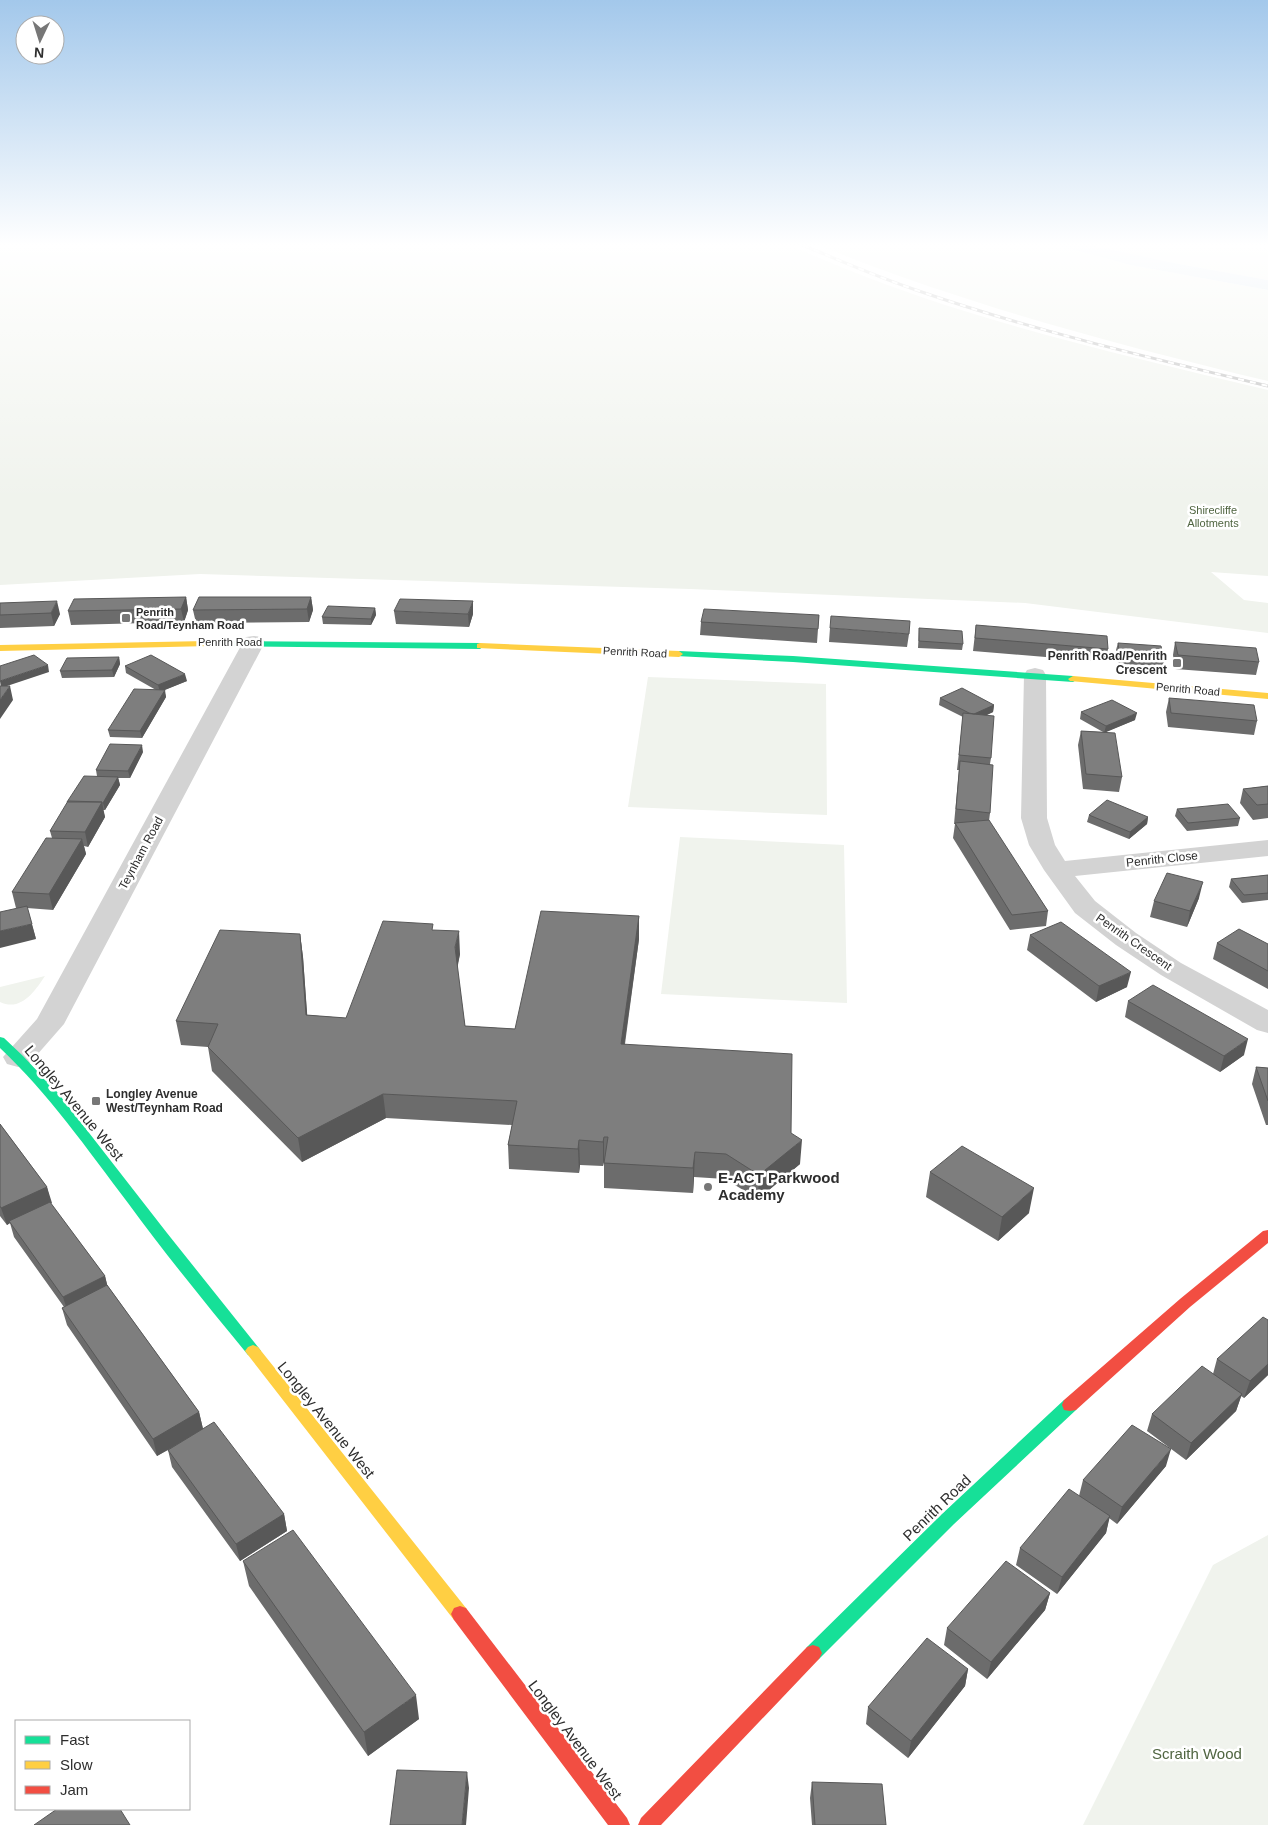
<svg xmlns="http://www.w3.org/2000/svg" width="1268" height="1825" font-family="Helvetica,sans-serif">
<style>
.green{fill:#f0f3ed}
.water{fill:#dbe6ef}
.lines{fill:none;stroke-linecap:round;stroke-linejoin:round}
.street{fill:#d3d3d3;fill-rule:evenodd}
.fast{fill:#16e098;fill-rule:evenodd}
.slow{fill:#ffcf43;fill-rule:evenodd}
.jam{fill:#f24e42;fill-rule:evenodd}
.rail-casing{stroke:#bababa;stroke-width:3}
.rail{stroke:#fff;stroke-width:2;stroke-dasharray:6;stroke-linecap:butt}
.wall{fill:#6c6c6c}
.shaded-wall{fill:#585858}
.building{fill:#7e7e7e;stroke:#585858}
.poi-dot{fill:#777;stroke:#fff;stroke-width:2}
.labels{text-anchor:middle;stroke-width:5;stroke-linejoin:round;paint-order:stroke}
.far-park-label{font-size:11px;fill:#506541;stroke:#fff}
.far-poi-label{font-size:11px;font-weight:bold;fill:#2e2e2e;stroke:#fff;text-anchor:start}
.far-street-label{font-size:11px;fill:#2e2e2e;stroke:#fff}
.poi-label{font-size:12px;font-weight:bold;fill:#2e2e2e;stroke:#fff;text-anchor:end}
.street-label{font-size:12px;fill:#2e2e2e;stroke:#fff}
.near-street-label{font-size:15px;fill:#2e2e2e;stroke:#fff}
.near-poi-label{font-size:15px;font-weight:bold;fill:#2e2e2e;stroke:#fff;text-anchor:start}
.near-park-label{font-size:15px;fill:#506541;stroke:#fff}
</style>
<rect width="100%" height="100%" fill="#fff"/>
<!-- green -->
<path class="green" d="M 0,245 L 790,245 C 942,315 1106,351 1268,390 L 1268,576 L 1211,572 L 1244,600 L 1268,603 L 1268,633 L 1025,603 L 690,589 L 200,574 L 0,585 Z
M 818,245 L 1057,245 L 1130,265 L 1268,290 L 1268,381 C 1115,344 963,304 818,245 Z
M 1090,245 L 1180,245 L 1268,249 L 1268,280 L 1179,264 Z
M 648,677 L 826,684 L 827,815 L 628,807 Z
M 680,837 L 844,845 L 847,1003 L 661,994 Z
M 45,976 C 35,991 21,1012 0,1002 L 0,987 Z
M 1268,1535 L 1268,1825 L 1083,1825 L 1213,1565 Z"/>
<!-- water -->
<path class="water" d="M 1057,245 L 1090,245 L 1179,264 L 1268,280 L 1268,290 L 1130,265 Z"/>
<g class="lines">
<!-- street -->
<path class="street" d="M 254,636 L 262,637 L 265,642 L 64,1024 L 29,1064 L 18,1067 L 7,1064 L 3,1057 L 37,1019 L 243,642 L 246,637 Z
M 1035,668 L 1043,670 L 1046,675 L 1047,818 L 1055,845 L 1065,861 L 1268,840 L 1268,856 L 1075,876 L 1095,901 L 1136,933 L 1181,963 L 1268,1010 L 1268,1033 L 1257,1030 L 1161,975 L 1116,945 L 1075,913 L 1044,870 L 1029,845 L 1021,818 L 1024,675 L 1027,670 Z"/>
<!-- fast -->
<path class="fast" d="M 207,641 L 480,643 L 484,646 L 480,649 L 204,646 L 204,642 Z
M 679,651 L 793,656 L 1073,676 L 1078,679 L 1073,682 L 793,662 L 676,656 L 675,654 Z
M 0,1037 L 4,1038 L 23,1056 L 58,1093 L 167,1233 L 258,1347 L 261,1351 L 258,1355 L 253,1357 L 248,1355 C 207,1305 166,1255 128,1203 C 87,1149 49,1094 0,1048 Z
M 1070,1399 L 1076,1400 L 1078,1405 L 1076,1410 L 954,1524 L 819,1659 L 813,1661 L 807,1659 L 804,1653 L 807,1647 L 942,1514 L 1064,1400 Z"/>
<!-- slow -->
<path class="slow" d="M 207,641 L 210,642 L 210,646 L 0,651 L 0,645 Z
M 480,643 L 679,651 L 683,654 L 679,657 L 477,648 L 477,644 Z
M 1073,676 L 1268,693 L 1268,699 L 1070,681 L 1068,679 Z
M 253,1345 L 258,1347 L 466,1608 L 469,1614 L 466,1620 L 460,1622 L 454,1620 L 248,1355 L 245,1351 L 248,1347 Z"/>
<!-- jam -->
<path class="jam" d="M 1268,1230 L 1268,1243 L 1190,1307 L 1076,1410 L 1070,1411 L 1064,1410 L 1062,1405 L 1064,1400 L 1180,1299 L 1263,1231 Z
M 460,1606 L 466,1608 L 627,1818 L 630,1825 L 608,1825 L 454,1620 L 451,1614 L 454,1608 Z
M 813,1645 L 819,1647 L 822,1653 L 819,1659 L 661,1825 L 638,1825 L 641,1818 L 807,1647 Z"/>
<!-- rail casing -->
<g class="rail-casing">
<path id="rail" d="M 803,245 C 840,261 878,277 916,290 C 1031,330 1150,358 1268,386"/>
</g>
<!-- rail -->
<use href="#rail" class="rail"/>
</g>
<!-- wall -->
<path class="wall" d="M 186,597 L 188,610 L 184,622 L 71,625 L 68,611 Z
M 311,597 L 313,610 L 309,622 L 196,623 L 193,610 Z
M 0,603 L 60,614 L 54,626 L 0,628 Z
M 375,608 L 376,615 L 371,625 L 323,624 L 322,617 Z
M 394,611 L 473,614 L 469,627 L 396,624 Z
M 819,615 L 817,643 L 700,635 L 701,622 Z
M 976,625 L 1108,649 L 1105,662 L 973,651 Z
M 830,628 L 909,634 L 907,647 L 829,642 Z
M 919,628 L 963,644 L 962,650 L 918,648 Z
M 1175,642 L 1259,662 L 1256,675 L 1175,669 L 1173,655 Z
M 1118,643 L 1164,660 L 1163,666 L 1119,664 L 1116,650 Z
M 119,657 L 120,664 L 114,677 L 62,678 L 60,671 Z
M 125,666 L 187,681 L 164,690 L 166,697 L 142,738 L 110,737 L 108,730 L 156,690 L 126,673 Z
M 940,698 L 994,705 L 993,712 L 987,715 L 991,758 L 990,764 L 990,813 L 989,821 L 1048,911 L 1046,926 L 1010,930 L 953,838 L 955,824 L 954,824 L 959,770 L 957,770 L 963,717 L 939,705 Z
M 1169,698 L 1257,721 L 1254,735 L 1168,727 L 1166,712 Z
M 1081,712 L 1135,720 L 1105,732 L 1122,777 L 1119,792 L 1083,789 L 1078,745 L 1081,731 L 1103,732 L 1080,719 Z
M 143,752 L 130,778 L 118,778 L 120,785 L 105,810 L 103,810 L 105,817 L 88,847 L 84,846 L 86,854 L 53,910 L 27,908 L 36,939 L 17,908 L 16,908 L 12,892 L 52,838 L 50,831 L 97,776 L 96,770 Z
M 1268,786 L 1268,818 L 1253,820 L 1240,803 L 1243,789 Z
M 1177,809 L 1240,818 L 1238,826 L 1187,831 L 1175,816 Z
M 1089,815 L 1148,817 L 1147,824 L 1129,839 L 1087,822 Z
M 1268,875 L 1268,900 L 1242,903 L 1229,887 L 1231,879 Z
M 1199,898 L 1187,927 L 1150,917 L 1154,901 Z
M 639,916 L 639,939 L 625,1044 L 791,1133 L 800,1164 L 758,1199 L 725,1179 L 694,1177 L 693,1193 L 604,1188 L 604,1161 L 603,1166 L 580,1165 L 579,1173 L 509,1169 L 508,1145 L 512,1125 L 386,1118 L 302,1162 L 212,1071 L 208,1047 L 181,1045 L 176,1021 L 300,934 L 303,957 L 307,1015 L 346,1018 L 433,930 L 460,954 L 457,967 L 465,1026 L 515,1029 Z
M 1030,935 L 1127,987 L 1096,1002 L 1027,950 Z
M 1217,943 L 1268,944 L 1268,989 L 1213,959 Z
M 1128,1001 L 1244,1055 L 1220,1072 L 1125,1017 Z
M 1256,1067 L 1268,1068 L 1268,1125 L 1266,1125 L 1252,1084 Z
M 0,1124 L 47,1187 L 51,1204 L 105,1276 L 107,1285 L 199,1412 L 203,1429 L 284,1514 L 287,1531 L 240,1561 L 172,1467 L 168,1450 L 157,1456 L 67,1325 L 62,1308 L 64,1307 L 14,1237 L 10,1223 L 7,1225 L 0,1216 Z
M 930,1172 L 1029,1213 L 998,1241 L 926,1197 Z
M 1268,1320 L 1268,1375 L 1244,1398 L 1241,1396 L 1236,1411 L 1186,1460 L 1147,1431 L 1152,1414 L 1213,1374 L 1217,1359 Z
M 1166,1466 L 1117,1524 L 1109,1518 L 1106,1533 L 1057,1594 L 1016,1565 L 1020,1548 L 1079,1496 L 1083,1480 Z
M 243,1561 L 419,1719 L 368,1756 L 249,1586 Z
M 1050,1593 L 1045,1610 L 987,1679 L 944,1645 L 947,1628 Z
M 968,1669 L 965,1686 L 908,1758 L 866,1724 L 868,1707 Z
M 812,1782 L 886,1825 L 812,1825 L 810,1798 Z"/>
<!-- shaded-wall -->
<path class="shaded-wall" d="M 186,597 L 188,610 L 184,622 L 181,609 Z
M 311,597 L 313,610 L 309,622 L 307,609 Z
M 57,601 L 60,614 L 54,626 L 51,613 Z
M 473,601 L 473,614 L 469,627 L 468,614 Z
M 375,608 L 376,615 L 371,625 L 371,619 Z
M 119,657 L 120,664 L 114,677 L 112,670 Z
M 48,665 L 49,672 L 1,688 L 0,681 Z
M 185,674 L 187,681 L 160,692 L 158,685 Z
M 10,686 L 13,700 L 0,719 L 0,700 Z
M 165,690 L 166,697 L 142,738 L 140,731 Z
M 994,705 L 993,712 L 971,722 L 972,715 Z
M 1137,713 L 1135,720 L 1104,733 L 1106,726 Z
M 142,745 L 143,752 L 130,778 L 128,771 Z
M 118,777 L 120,785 L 105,810 L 103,803 Z
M 102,802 L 105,817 L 88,847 L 85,832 Z
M 1148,817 L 1147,824 L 1129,839 L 1130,832 Z
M 82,839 L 86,854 L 53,910 L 49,894 Z
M 1203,882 L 1199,898 L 1187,927 L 1190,911 Z
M 639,916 L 639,939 L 621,1068 L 621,1044 Z
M 32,924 L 36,939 L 0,948 L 0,931 Z
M 459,931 L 460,954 L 457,970 L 455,947 Z
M 300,934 L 303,957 L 309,1039 L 306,1015 Z
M 1131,972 L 1127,987 L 1096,1002 L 1099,986 Z
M 1248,1039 L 1244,1055 L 1220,1072 L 1224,1056 Z
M 383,1094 L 386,1118 L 302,1162 L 298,1138 Z
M 604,1137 L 604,1161 L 603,1166 L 603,1142 Z
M 579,1140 L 580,1165 L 579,1173 L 578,1149 Z
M 802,1140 L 800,1164 L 758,1199 L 759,1175 Z
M 695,1152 L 694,1177 L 693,1193 L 693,1168 Z
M 47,1187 L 52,1203 L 11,1223 L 9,1221 L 10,1223 L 7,1225 L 1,1208 Z
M 1034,1188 L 1029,1213 L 998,1241 L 1002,1217 Z
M 105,1276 L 109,1292 L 68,1313 L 63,1297 Z
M 1268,1364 L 1268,1375 L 1244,1398 L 1250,1381 Z
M 1242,1394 L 1236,1411 L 1186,1460 L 1191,1443 Z
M 199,1412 L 203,1429 L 157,1456 L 153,1439 Z
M 1171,1449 L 1166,1466 L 1117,1524 L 1122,1507 Z
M 284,1514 L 287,1531 L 240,1561 L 236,1544 Z
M 1110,1516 L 1106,1533 L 1057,1594 L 1062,1577 Z
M 1050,1593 L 1045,1610 L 987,1679 L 991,1662 Z
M 968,1669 L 965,1686 L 908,1758 L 911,1741 Z
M 416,1695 L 419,1719 L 368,1756 L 364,1732 Z
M 467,1772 L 469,1788 L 466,1825 L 462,1825 Z"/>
<!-- building -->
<path class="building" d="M 186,597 L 181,609 L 68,611 L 74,599 Z
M 199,597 L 311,597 L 307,609 L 193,610 Z
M 400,599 L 473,601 L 468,614 L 394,611 Z
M 57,601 L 51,613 L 0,615 L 0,603 Z
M 328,606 L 375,608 L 371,619 L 322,617 Z
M 704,609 L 819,615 L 818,629 L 701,622 Z
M 831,616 L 910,621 L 909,634 L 830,628 Z
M 976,625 L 1107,636 L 1108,649 L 975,638 Z
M 919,628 L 962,631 L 963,644 L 919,641 Z
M 1175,642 L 1256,648 L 1259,662 L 1178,655 Z
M 1118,643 L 1161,646 L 1164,660 L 1120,657 Z
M 34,655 L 48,665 L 0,681 L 0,666 Z
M 151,655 L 185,674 L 158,685 L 125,666 Z
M 119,657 L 112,670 L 60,671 L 67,658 Z
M 0,686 L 10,686 L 0,700 Z
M 962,688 L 994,705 L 974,714 L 969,713 L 940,698 Z
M 134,689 L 165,690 L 140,731 L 108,730 Z
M 1169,698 L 1254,705 L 1257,721 L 1171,713 Z
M 1112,700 L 1137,713 L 1106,726 L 1081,712 Z
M 963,713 L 994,716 L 991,758 L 959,755 Z
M 1081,731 L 1115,733 L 1122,777 L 1086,774 Z
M 110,744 L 142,745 L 128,771 L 96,770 Z
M 960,761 L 993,765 L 990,813 L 956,809 Z
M 84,776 L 118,777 L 103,803 L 101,803 L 102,802 L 67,802 Z
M 1268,786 L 1268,804 L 1257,805 L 1243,789 Z
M 1107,800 L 1148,817 L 1130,832 L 1089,815 Z
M 68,801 L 102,802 L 85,832 L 50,831 Z
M 1228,804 L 1240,818 L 1188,823 L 1177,809 Z
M 989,820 L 1048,911 L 1012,915 L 955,823 Z
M 46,838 L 82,839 L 49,894 L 12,892 Z
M 1167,873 L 1203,882 L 1190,911 L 1154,901 Z
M 1268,875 L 1268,893 L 1244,895 L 1231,879 Z
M 27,906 L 32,924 L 0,931 L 0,912 Z
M 541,911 L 639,916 L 621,1044 L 792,1054 L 791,1133 L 802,1140 L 759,1175 L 726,1154 L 695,1152 L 693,1168 L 604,1163 L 608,1137 L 604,1137 L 603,1142 L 579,1140 L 578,1149 L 508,1145 L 517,1101 L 383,1094 L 298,1138 L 208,1047 L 218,1024 L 176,1021 L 220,930 L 300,934 L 306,1015 L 346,1018 L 383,921 L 433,924 L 432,930 L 459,931 L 455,947 L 465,1026 L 515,1029 Z
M 1061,922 L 1131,972 L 1099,986 L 1030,935 Z
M 1239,929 L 1268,944 L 1268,971 L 1217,943 Z
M 1153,985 L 1248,1039 L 1224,1056 L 1128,1001 Z
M 1256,1067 L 1268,1068 L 1268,1101 Z
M 0,1124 L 47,1187 L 1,1208 L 0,1206 Z
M 962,1146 L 1034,1188 L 1002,1217 L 930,1172 Z
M 50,1202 L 105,1276 L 63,1297 L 9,1221 Z
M 107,1285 L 199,1412 L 153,1439 L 62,1308 Z
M 1263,1317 L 1268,1320 L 1268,1364 L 1250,1381 L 1217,1359 Z
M 1202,1366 L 1242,1394 L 1191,1443 L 1152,1414 Z
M 214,1422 L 284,1514 L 236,1544 L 168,1450 Z
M 1132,1425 L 1171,1449 L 1122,1507 L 1083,1480 Z
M 1069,1489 L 1110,1516 L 1062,1577 L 1020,1548 Z
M 293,1530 L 416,1695 L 364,1732 L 243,1561 Z
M 1006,1561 L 1050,1593 L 991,1662 L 947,1628 Z
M 927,1638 L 968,1669 L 911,1741 L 868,1707 Z
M 397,1770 L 467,1772 L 462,1825 L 390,1825 Z
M 812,1782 L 882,1784 L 886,1825 L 815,1825 Z
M 57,1809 L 120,1809 L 130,1825 L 34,1825 Z"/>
<!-- sky -->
<linearGradient id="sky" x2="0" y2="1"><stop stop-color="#a3c8eb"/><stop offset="0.49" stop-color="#fff"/><stop offset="1" stop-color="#fff" stop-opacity="0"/></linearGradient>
<rect width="1268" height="500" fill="url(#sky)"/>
<!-- markers -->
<g class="poi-dot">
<rect x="121" y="613" width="10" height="10" rx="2.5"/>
<rect x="1172" y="658" width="10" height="10" rx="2.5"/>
<rect x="91" y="1096" width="10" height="10" rx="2.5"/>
<circle cx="708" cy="1187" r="5"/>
</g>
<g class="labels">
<!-- far-park labels -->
<g class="far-park-label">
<text x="1213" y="514">Shirecliffe<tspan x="1213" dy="13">Allotments</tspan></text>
</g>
<!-- far-poi labels -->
<g class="far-poi-label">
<text x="136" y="616">Penrith<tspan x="136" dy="13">Road/Teynham Road</tspan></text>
</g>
<!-- far-street labels -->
<g class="far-street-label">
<text x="230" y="646">Penrith Road</text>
<text transform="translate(635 652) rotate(3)" y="4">Penrith Road</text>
<text transform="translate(1188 689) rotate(5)" y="4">Penrith Road</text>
</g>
<!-- poi labels -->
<g class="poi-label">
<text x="1167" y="660">Penrith Road/Penrith<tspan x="1167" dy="14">Crescent</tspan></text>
<text x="106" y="1098" text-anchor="start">Longley Avenue<tspan x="106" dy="14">West/Teynham Road</tspan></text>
</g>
<!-- street labels -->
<g class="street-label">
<text transform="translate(141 853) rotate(-62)" y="4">Teynham Road</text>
<text transform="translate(1162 859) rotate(-6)" y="4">Penrith Close</text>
<text transform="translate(1134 942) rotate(35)" y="4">Penrith Crescent</text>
</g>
<!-- near-street labels -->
<g class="near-street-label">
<text transform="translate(74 1103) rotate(50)" y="5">Longley Avenue West</text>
<text transform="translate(326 1420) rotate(51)" y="5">Longley Avenue West</text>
<text transform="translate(937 1508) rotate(-44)" y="5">Penrith Road</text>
<text transform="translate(575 1740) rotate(53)" y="5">Longley Avenue West</text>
</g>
<!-- near-poi labels -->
<g class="near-poi-label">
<text x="718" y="1183">E-ACT Parkwood<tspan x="718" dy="17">Academy</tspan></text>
</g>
<!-- near-park labels -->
<g class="near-park-label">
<text x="1197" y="1759">Scraith Wood</text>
</g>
</g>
<!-- legend -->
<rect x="15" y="1720" width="175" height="90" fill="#ffffff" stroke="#ababab"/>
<rect x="25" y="1736" width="25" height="8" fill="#16e098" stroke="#ababab"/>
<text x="60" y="1745" font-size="15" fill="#2e2e2e">Fast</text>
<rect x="25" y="1761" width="25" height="8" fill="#ffcf43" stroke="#ababab"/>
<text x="60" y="1770" font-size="15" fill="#2e2e2e">Slow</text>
<rect x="25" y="1786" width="25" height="8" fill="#f24e42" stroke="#ababab"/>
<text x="60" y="1795" font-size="15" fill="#2e2e2e">Jam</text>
<!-- north arrow -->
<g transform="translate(40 40) rotate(184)"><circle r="24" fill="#ffffff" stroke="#ababab"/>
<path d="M0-4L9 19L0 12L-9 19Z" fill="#777777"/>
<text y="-8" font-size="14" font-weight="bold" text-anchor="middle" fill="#2e2e2e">N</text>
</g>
</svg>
